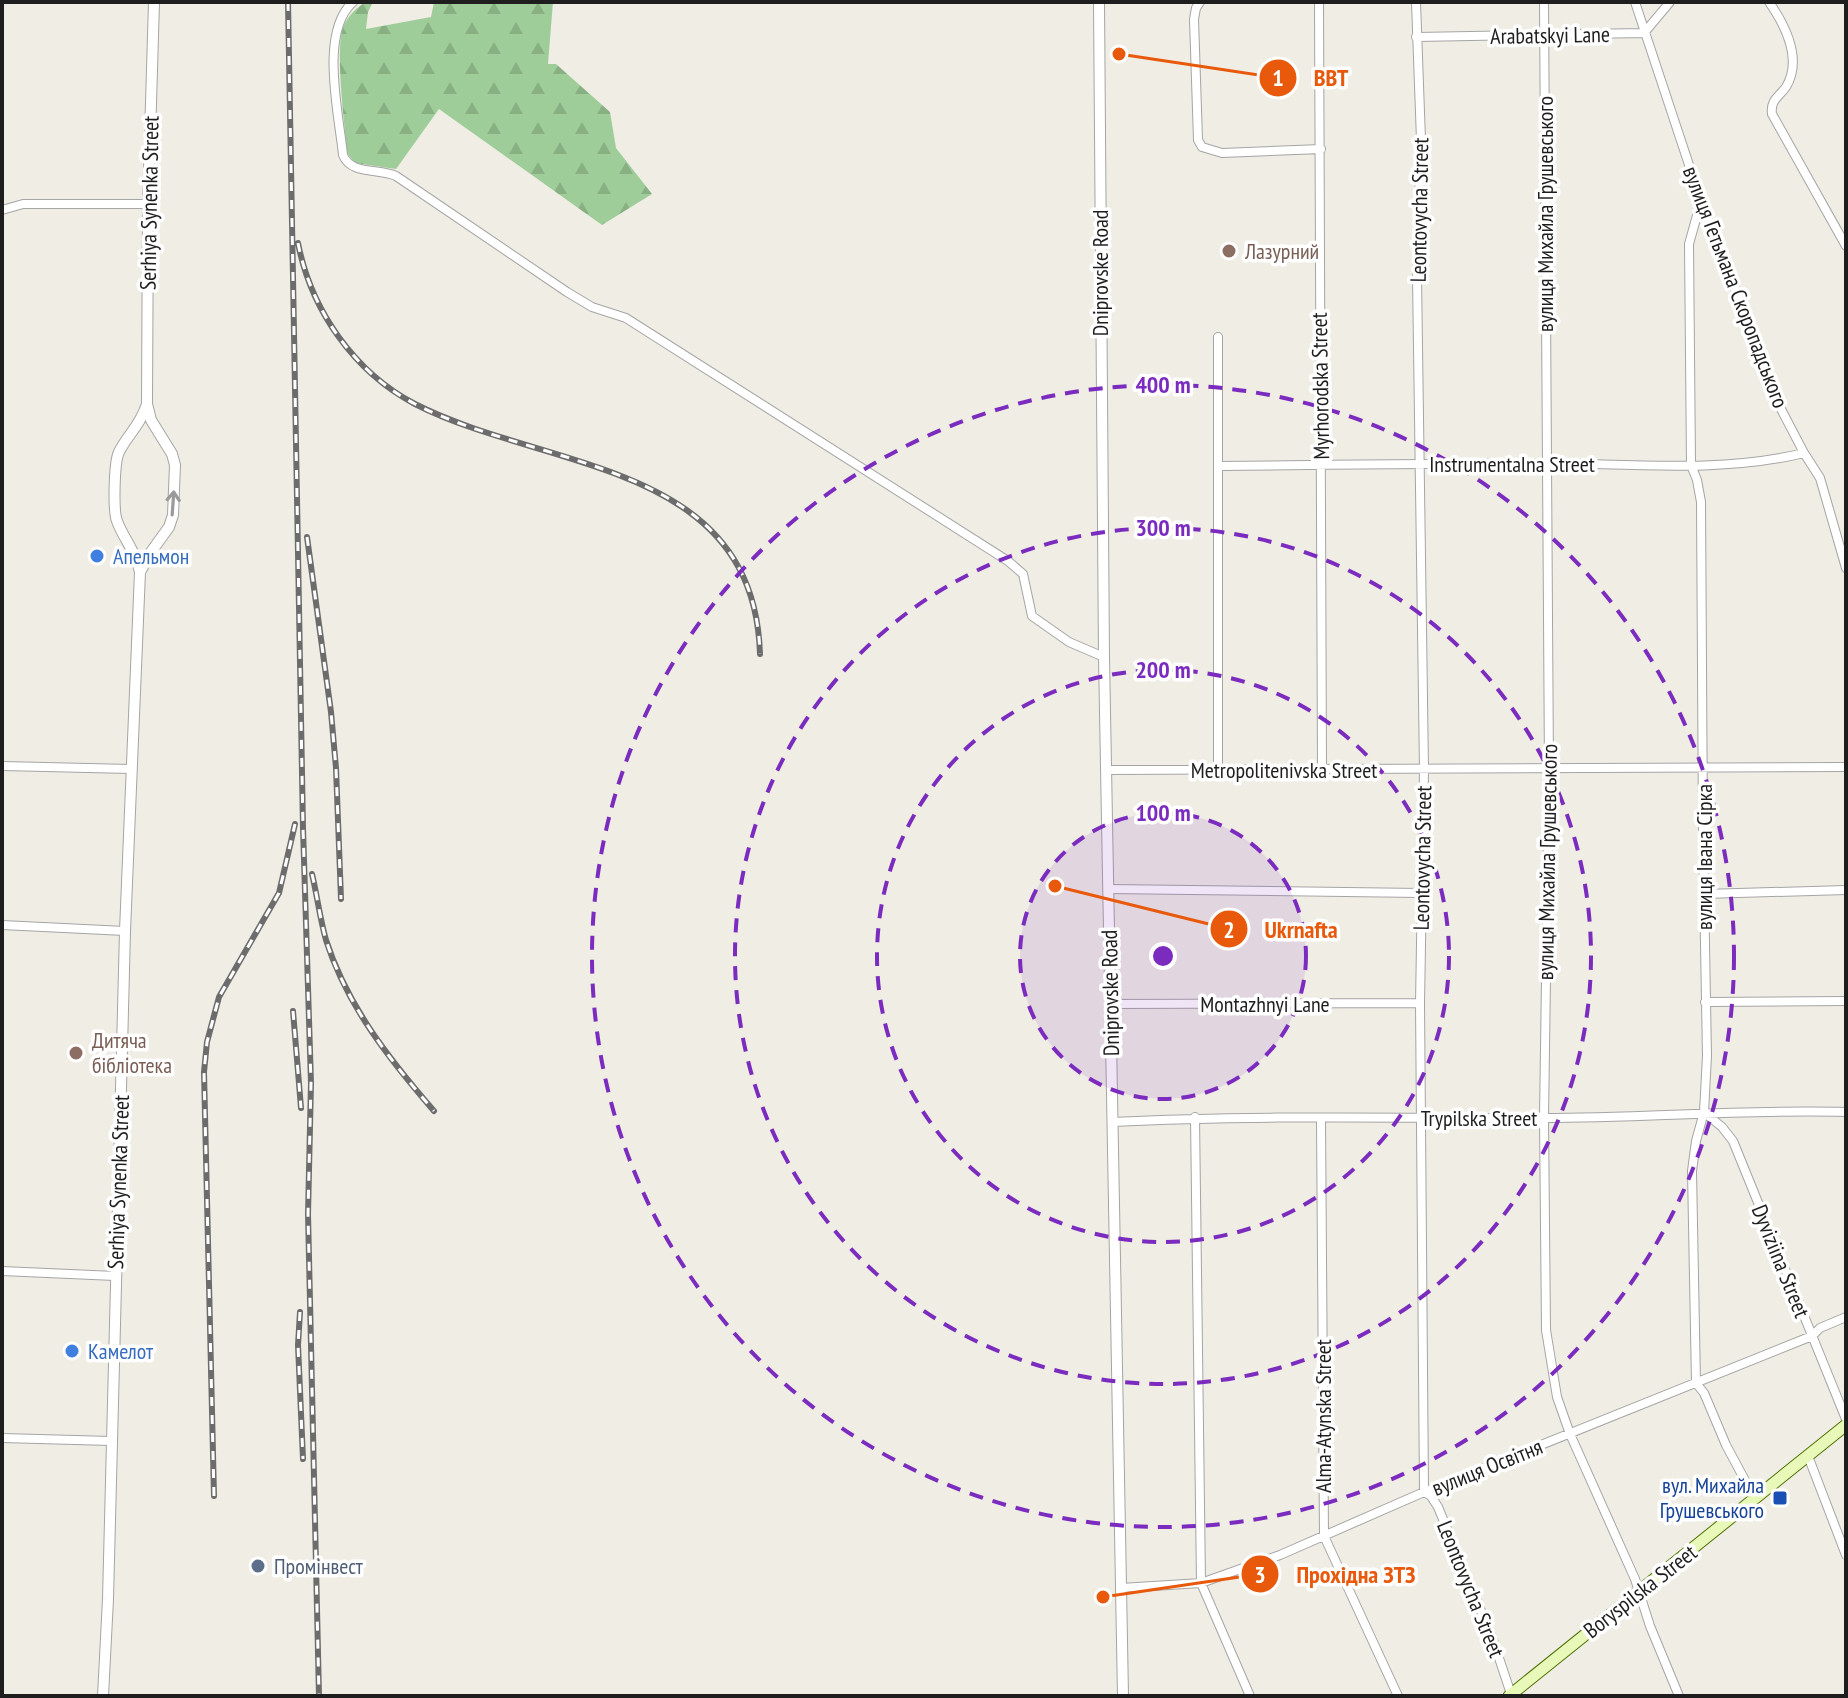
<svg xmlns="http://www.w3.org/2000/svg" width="1848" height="1698" font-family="'PT Sans Narrow',sans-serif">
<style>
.forest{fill:url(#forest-firs)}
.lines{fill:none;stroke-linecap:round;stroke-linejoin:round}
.minor-casing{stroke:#a5a5a5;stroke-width:10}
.tertiary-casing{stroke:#a5a5a5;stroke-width:12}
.secondary-casing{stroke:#517306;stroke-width:13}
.minor{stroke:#fff;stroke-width:8}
.tertiary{stroke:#fff;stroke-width:10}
.secondary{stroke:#e8f8b8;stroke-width:11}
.rail-casing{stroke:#6c6c6c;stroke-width:6}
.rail{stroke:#fff;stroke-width:3;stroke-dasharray:9;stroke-linecap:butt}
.oneway{stroke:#9a9a9a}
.ring{fill:none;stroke:#7b2cbf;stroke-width:4;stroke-dasharray:14 10}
.education-dot{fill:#8d6e63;stroke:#fff;stroke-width:3}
.shop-dot{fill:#3f7fe0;stroke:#fff;stroke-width:3}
.transit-dot{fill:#1a4fb4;stroke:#fff;stroke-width:3}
.service-dot{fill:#5c6f8a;stroke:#fff;stroke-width:3}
.labels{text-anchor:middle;stroke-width:7;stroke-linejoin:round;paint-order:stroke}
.street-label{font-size:22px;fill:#1e1e1e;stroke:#fff}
.education-label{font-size:22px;fill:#785e54;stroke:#fff;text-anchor:start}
.shop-label{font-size:22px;fill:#366cbe;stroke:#fff;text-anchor:start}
.transit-label{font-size:22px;fill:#164399;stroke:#fff;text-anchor:end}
.service-label{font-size:22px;fill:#4e5e75;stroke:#fff;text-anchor:start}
.centre{fill:#7b2cbf;stroke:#fff;stroke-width:4}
.ring-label{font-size:24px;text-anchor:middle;font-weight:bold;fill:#7b2cbf;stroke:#fff;stroke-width:7;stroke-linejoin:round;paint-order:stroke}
.leader{fill:none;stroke:#e8590c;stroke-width:3}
.callout-dot{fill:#e8590c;stroke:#fff;stroke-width:3}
.mark-label{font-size:24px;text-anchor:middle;font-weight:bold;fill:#fff}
.callout-label{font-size:24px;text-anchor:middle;font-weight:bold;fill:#e8590c;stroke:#fff;stroke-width:7;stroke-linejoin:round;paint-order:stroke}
</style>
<defs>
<pattern id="forest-firs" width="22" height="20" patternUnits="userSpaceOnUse" patternTransform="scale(2)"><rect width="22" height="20" fill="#9ecd99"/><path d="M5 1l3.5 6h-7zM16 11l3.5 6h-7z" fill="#88b083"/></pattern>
</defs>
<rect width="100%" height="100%" fill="#efede4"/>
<!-- forest -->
<path class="forest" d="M 366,2 L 373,2 L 368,12 L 366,29 L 431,17 L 434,2 L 553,2 L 548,64 L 556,64 L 610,112 L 616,148 L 652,194 L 602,225 L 439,109 L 396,169 L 355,163 L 347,153 C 345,126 334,46 344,25 C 349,15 356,8 366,2 Z"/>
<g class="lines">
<!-- minor casing -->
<g class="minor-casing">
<path id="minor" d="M 353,2 C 319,32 339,114 343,155 C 351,175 378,168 396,176 L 567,292 L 592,307 L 626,318 L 1008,561 L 1023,574 L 1032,616 L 1069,642 L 1104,657
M 1200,2 L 1196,8 L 1194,19 L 1198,140 L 1202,147 L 1222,153 L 1321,149
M 1319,2 L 1322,770
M 1416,2 L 1421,140 L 1417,276 L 1424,769 L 1420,1003 L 1424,1492 L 1431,1496 L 1438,1507 L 1493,1640 L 1511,1694
M 1544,2 L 1549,770 L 1544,1118 L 1546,1330 L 1557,1397 L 1570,1434 L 1635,1579 L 1650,1626 L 1679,1696
M 1635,2 L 1701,201 L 1781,409 L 1804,453 L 1820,478 L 1846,568
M 1769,2 C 1785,25 1803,59 1786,87 C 1779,97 1770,100 1772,114 L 1846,246
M 1416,37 L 1644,33 L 1670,2
M 1701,201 L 1689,244 L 1691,465 L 1697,480 L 1701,502 L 1703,832 L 1707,1056 L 1704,1112 L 1696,1141 L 1692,1171 L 1696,1383 L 1704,1393 L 1726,1445 L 1755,1499
M 2,210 L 23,204 L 148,204
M 1218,466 C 1328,465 1438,463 1548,463 C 1632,464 1722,473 1804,453
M 2,766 L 131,769
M 1218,769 L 1218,337
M 1107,770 L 1846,767
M 1108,889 L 1421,893
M 1704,894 L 1846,890
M 2,925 L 125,931
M 1705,1002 L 1846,1001
M 1110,1004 L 1420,1003
M 1705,1113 L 1722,1127 L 1733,1141 L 1846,1419
M 1195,1117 L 1201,1583 L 1250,1696
M 1321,1119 L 1324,1536 L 1398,1696
M 1112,1122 C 1255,1115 1399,1118 1543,1118 C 1644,1118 1745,1109 1846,1112
M 2,1271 L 115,1276
M 2,1438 L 111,1441
M 1808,1456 L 1846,1555
M 1121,1588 L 1201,1583 L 1280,1555 L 1424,1492 L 1812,1336 L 1820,1328 L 1846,1317"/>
</g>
<!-- tertiary casing -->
<g class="tertiary-casing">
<path id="tertiary" d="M 1099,2 L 1104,657 L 1123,1696
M 140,572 L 151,552 L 169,527 L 173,515 L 175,465 L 172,454 L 151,420 L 147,404 L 148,204 L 154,2
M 103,1696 L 108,1599 L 125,931 L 140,572 C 135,549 124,540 117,521 C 113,511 114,462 119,452 C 128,434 140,426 147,404"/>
</g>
<!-- secondary casing -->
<g class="secondary-casing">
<path id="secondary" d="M 1509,1696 L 1846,1425"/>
</g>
<!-- minor -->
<use href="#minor" class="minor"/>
<!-- tertiary -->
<use href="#tertiary" class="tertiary"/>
<!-- secondary -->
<use href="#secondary" class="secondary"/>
<!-- rail casing -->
<g class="rail-casing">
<path id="rail" d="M 288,2 L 303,828 L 311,1083 L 308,1214 L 319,1696
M 298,243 C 311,310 354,372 415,404 C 546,471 754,460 760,654
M 307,537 L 331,712 L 336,768 L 341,899
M 312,874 C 317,895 320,919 326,940 C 347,1006 390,1060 434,1111
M 293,1011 L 301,1108
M 300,1312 L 298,1345 L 303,1459
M 214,1496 L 204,1072 L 207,1042 L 219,997 L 279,893 L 295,824"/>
</g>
<!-- rail -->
<use href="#rail" class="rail"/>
</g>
<!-- one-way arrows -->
<defs><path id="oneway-shaft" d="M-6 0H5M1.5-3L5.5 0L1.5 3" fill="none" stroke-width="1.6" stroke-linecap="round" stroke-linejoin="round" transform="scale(2)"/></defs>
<use class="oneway" href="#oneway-shaft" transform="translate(173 503) rotate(-86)"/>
<!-- distance rings -->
<circle cx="1163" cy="956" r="143" fill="#7b2cbf" fill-opacity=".12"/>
<g class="ring">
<circle cx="1163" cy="956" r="143"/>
<circle cx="1163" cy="956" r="286"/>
<circle cx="1163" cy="956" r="428"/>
<circle cx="1163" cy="956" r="571"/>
</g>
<!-- markers -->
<g class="education-dot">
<circle cx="1229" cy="251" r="8"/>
<circle cx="76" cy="1053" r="8"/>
</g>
<g class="shop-dot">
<circle cx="97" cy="556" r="8"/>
<circle cx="72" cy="1351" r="8"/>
</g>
<rect class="transit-dot" x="1772" y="1490" width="16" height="16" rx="4"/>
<circle class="service-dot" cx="258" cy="1566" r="8"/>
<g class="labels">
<!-- street labels -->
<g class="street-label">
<text transform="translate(1550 35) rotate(-1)" y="8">Arabatskyi Lane</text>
<text transform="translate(149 203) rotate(-89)" y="8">Serhiya Synenka Street</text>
<text transform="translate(1419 210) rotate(-89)" y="8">Leontovycha Street</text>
<text transform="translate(1545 214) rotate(-90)" y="8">вулиця Михайла Грушевського</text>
<text transform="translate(1100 273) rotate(-90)" y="8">Dniprovske Road</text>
<text transform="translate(1736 287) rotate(69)" y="8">вулиця Гетьмана Скоропадського</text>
<text transform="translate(1320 386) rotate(-91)" y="8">Myrhorodska Street</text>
<text x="1512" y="472">Instrumentalna Street</text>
<text x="1284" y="778">Metropolitenivska Street</text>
<text transform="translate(1704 857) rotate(-90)" y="8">вулиця Івана Сірка</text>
<text transform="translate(1422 858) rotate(-89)" y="8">Leontovycha Street</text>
<text transform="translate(1547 862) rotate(-89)" y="8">вулиця Михайла Грушевського</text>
<text transform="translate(1110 993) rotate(-91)" y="8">Dniprovske Road</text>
<text x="1265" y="1012">Montazhnyi Lane</text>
<text x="1479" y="1126">Trypilska Street</text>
<text transform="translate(118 1182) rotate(-88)" y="8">Serhiya Synenka Street</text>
<text transform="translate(1781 1261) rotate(68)" y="8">Dyviziina Street</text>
<text transform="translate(1323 1416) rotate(-90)" y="8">Alma-Atynska Street</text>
<text transform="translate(1487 1467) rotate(-22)" y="8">вулиця Освітня</text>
<text transform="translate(1471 1589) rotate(68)" y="8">Leontovycha Street</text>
<text transform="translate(1640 1591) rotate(-38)" y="8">Boryspilska Street</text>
</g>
<!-- education labels -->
<g class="education-label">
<text x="1245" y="259">Лазурний</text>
<text x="92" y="1048">Дитяча<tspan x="92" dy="25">бібліотека</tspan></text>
</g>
<!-- shop labels -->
<g class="shop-label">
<text x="113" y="564">Апельмон</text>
<text x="88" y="1359">Камелот</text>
</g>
<!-- transit labels -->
<g class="transit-label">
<text x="1764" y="1493">вул. Михайла<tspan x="1764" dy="25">Грушевського</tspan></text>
</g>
<!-- service labels -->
<g class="service-label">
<text x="274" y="1574">Промінвест</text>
</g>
</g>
<circle cx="1163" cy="956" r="12" class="centre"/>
<g class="ring-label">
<text x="1163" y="393">400 m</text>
<text x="1163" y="536">300 m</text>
<text x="1163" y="678">200 m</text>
<text x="1163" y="821">100 m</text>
</g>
<!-- callouts -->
<path class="leader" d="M1119 54L1278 78M1055 886L1229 929M1103 1597L1260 1574"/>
<g class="callout-dot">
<circle cx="1119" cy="54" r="8"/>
<circle cx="1055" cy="886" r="8"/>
<circle cx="1103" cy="1597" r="8"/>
<circle cx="1278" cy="78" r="20"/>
<circle cx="1229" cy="929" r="20"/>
<circle cx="1260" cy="1574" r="20"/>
</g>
<g class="mark-label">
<text x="1278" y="86">1</text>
<text x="1229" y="938">2</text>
<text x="1260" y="1583">3</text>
</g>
<g class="callout-label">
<text x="1331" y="86">ВВТ</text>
<text x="1301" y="938">Ukrnafta</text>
<text x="1356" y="1583">Прохідна ЗТЗ</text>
</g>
<!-- border -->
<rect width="1848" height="1698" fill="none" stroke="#1e1e1e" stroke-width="8"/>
</svg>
